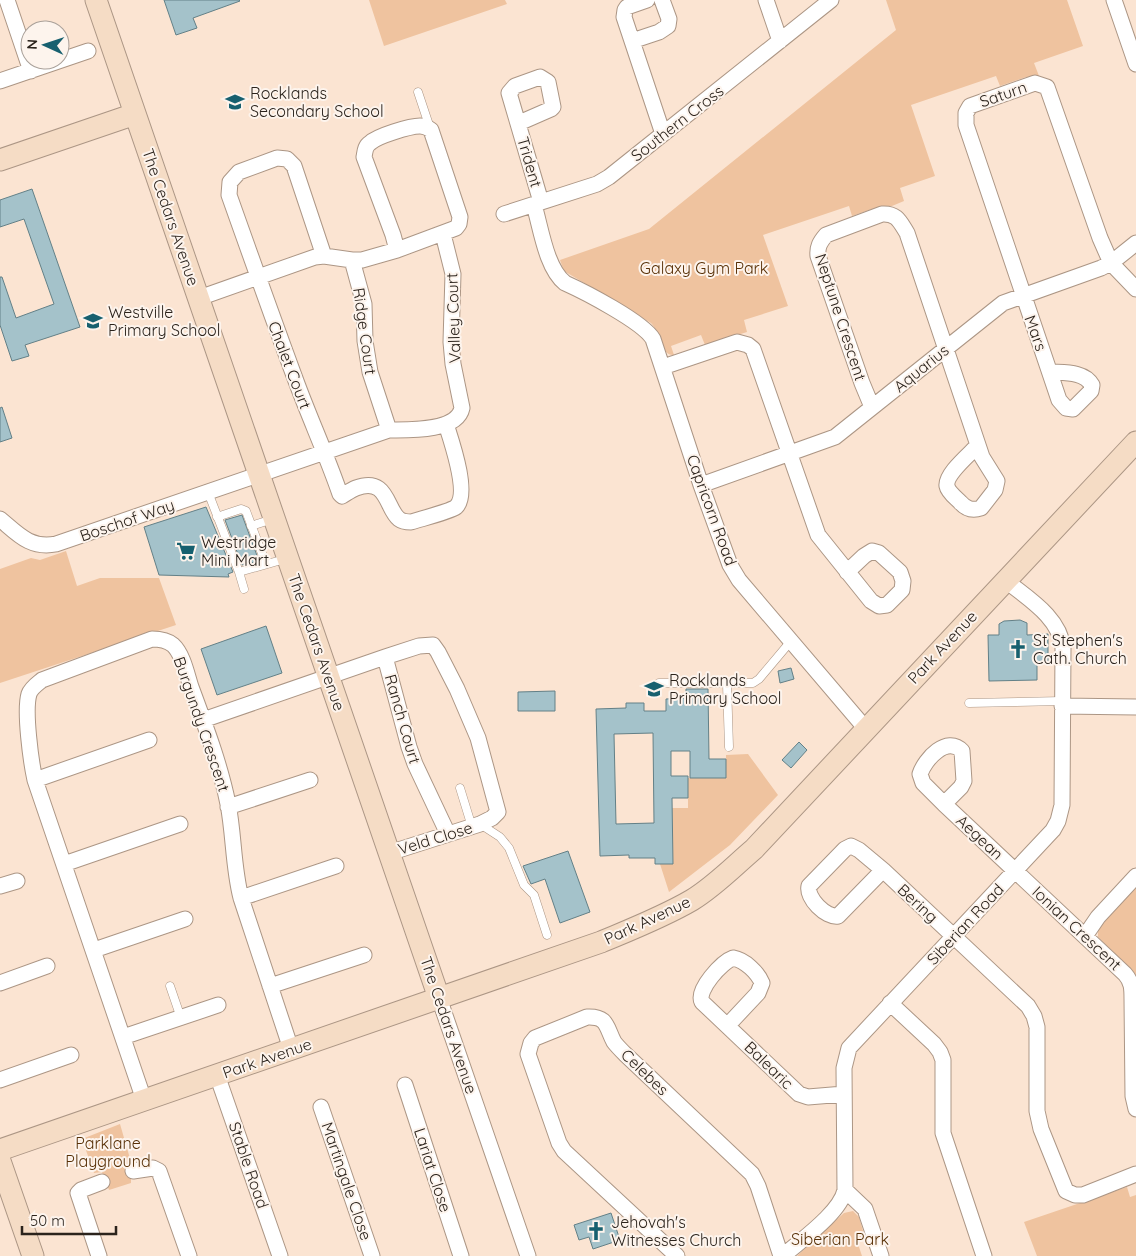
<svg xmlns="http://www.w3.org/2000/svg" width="1136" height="1256" font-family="Quicksand,sans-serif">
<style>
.green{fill:#efc39f}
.building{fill:#a4c2ca;stroke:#638087;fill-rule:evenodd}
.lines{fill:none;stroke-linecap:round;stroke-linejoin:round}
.lane-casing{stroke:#ac9685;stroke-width:9}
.street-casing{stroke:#ac9685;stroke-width:17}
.secondary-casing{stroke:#ac9685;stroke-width:23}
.lane{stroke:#fff;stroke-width:8}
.street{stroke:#fff;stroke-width:15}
.secondary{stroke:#f5dcc5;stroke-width:21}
.labels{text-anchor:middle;stroke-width:4;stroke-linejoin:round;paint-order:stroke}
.poi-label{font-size:16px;fill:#2b231c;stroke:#fdf4ed;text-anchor:start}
.street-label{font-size:16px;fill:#2b231c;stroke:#fdf4ed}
.park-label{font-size:16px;fill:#583006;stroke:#fdf4ed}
</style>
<rect width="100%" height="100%" fill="#fbe4d2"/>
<!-- green -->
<path class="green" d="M 369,0 L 505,0 L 507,4 L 384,46 Z
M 886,0 L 1067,0 L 1083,46 L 1034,63 L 1039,76 L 1026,77 L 1000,86 L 996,76 L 911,105 L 935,176 L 900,188 L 904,201 L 892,206 L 872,209 L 852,216 L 849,206 L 763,235 L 788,306 L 744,320 L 747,332 L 705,345 L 701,335 L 671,346 L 674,355 C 660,356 660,331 651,323 L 564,271 L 560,260 L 649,229 L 896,30 Z
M 66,551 L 77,586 L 100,578 L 159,578 L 176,625 L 0,683 L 0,569 L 31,558 L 40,560 Z
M 748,754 L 778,795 L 730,845 L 669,892 L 660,864 L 673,864 L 672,808 L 688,808 L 688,778 L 726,778 L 726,755 Z
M 1136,888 L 1136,976 L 1133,971 L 1098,937 L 1098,928 Z
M 120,1124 L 131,1162 L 131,1183 L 109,1190 L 102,1172 L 94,1173 L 82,1139 Z
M 1127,1187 L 1130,1197 L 1136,1195 L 1136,1256 L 1037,1256 L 1024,1222 Z
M 853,1211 L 859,1217 L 865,1238 L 857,1241 L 862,1256 L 797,1256 L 844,1213 Z"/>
<!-- building -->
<path class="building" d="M 164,0 L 239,0 L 240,1 L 193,18 L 197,28 L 176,35 Z
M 32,189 L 80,327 L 25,345 L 29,356 L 12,361 L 0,325 L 0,277 L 2,277 L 16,318 L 54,304 L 24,219 L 0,227 L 0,200 Z
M 2,407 L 12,438 L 0,442 L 0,408 Z
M 206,507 L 233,572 L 228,574 L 229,577 L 159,575 L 144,527 Z
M 242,515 L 259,561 L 242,565 L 225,520 Z
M 1020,620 L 1027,623 L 1027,635 L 1048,634 L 1048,663 L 1037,663 L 1037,680 L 989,681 L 988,635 L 999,635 L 999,624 L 1004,621 Z
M 266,626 L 282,673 L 217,695 L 201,649 Z
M 791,668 L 794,679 L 780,683 L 778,671 Z
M 686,689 L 708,689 L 709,759 L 726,759 L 726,778 L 690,778 L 690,751 L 671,751 L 671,776 L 688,776 L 688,798 L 672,798 L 673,864 L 655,864 L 655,858 L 629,858 L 629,855 L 600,856 L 596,709 L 626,708 L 626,703 L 644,703 L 644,711 L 666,711 L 666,699 L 686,698 ZM 653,733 L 654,823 L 616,824 L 614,734 Z
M 555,691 L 555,711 L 518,711 L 518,692 Z
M 799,742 L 807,750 L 791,768 L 782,760 Z
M 568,851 L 590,912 L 560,923 L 545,879 L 531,884 L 523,866 Z
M 611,1213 L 620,1240 L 593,1249 L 589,1237 L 579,1240 L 574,1225 Z"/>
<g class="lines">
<!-- lane casing -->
<g class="lane-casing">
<path id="lane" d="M 418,92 L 430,128
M 208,492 L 239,572 L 244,589
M 217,517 L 241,509 L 246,511 L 266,564
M 251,526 L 273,519
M 239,572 L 285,559
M 659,683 L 753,683 L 759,679 L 791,641
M 727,684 L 729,747
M 969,703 L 1062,701
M 460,788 L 472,827
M 480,824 L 500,837 L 509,848 L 524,885 L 534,895 L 547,935
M 170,986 L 181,1018"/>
</g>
<!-- street casing -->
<g class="street-casing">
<path id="street" d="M 7,0 L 31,71
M 647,0 L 627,7 L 625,10 L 624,17 L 663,134
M 766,0 L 780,41
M 1114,0 L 1136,64
M 632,41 L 659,32 L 668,26 L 669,19 L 662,0
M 0,81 L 88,51
M 519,123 L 551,109 L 553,107 L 548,82 L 540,77 L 515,86 L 509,93 L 541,202
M 534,205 C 541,228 546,268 565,283 C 585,292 643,322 653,339 L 701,485 L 730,565 L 739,580 L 866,729
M 504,214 L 597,184 L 609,177 L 831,0
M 324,256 L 294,166 L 287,159 L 277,158 L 239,172 L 230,182 L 229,195 C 251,257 273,319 296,381 C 310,419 327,456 340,494 L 342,496 C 347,493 351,490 356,488 C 388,476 386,509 399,519 C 403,522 407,522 411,522 C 420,519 449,512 456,507 C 470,494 451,440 446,424
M 352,260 L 364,304 L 365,341 L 370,372 L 389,430
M 199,298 L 315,257 L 324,256 L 352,260 L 362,260 L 397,250 L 456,228 L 459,224 L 460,217 L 431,130 C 427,127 424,126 420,126 C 410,126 377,136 370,143 C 365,146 365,152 364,157 L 393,235 L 397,250
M 663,367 L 737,342 L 748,345 L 753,349 L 818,535 L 871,601 L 879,606 L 887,605 L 902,590 L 903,581 L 900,572 L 879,553 L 872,551 L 864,556 L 847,572
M 1050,372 C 1064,373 1084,371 1092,385 L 1091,391 L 1073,409 L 1066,408 L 1059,400 L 966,125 L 966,113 L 970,106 L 1035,83 L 1047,87 L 1100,238 L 1111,263 L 1136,289
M 872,407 L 862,383 L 818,256 C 817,247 820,242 826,235 L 882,214 C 897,213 900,222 907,233 L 982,457 L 997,481 L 995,490 L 981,508 C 972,511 966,509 960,502 C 956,498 948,492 947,486 C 945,474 970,454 978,445
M 701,485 L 835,437 L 1003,303 L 1101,268 L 1111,263 L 1136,243
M 0,519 C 18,534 30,549 56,544 L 389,430 C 408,430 457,432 462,408 L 453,364 L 451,342 L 453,274 L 443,234
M 385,657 L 409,747 L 415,764 L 448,834
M 1062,706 L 1136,707
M 203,720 L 385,657 L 419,646 L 433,645 L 438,652 L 457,689 L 478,738 L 498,812 L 492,818 L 480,824 L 389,853
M 35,780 L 149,740
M 944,804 L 961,787 L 964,781 L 962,751 C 947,735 925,759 920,774 L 923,783 L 944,804 L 1125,974 C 1132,982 1132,989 1132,999 L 1133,1096 L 1136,1109
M 228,807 L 310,780
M 64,864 L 180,824
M 883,870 L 838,916 C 826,918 806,898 809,886 L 845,849 L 851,846 L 859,850 L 883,870 L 1028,1006 L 1034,1016 L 1037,1027 L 1037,1111 L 1041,1129 L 1066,1191 L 1075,1195 L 1083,1195 L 1136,1174
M 0,886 L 17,881
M 241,898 L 336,866
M 1085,936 L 1098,917 L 1136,876
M 94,950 L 185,919
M 0,983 L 47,966
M 270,986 L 364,955
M 439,998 L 528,1256
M 890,1003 L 934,1044 L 940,1052 L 943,1060 L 943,1133 L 984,1256
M 728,1025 L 758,993 L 762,983 C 758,973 745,960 733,958 C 722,962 696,990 702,1002 L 799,1094 L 808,1097 L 844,1094
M 123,1037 L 218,1005
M 217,1075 L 280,1256
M 0,1080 L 71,1055
M 405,1085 L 461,1256
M 144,1100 L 35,780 C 31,762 24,711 29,694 C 31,688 37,684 42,680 L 152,639 C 160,639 167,640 173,645 C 183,654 187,675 191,687 C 205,725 220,764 228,804 C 234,835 233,867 241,898 L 291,1049
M 321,1107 L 372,1256
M 133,1171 L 153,1168 L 159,1171 L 189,1256
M 845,1190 L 865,1209 L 881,1256
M 99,1256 L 78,1193 L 81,1190 L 102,1182
M 677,1256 L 564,1151 L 559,1143 L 528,1054 L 531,1043 L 535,1038 L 587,1017 C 608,1016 606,1027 614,1042 C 617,1046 621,1050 625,1054 L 752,1174 L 758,1186 L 781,1256
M 783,1256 C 801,1240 840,1213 845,1190 L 844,1068 L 849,1048 L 1053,830 L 1058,821 L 1062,805 L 1063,648 C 1060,617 1027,598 1005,580"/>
</g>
<!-- secondary casing -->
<g class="secondary-casing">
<path id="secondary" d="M 96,0 L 439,998
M 0,160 L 135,114
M 0,1150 L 601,942 C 632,929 663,917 692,900 C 715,886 734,866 754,849 L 1136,442
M 0,1161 L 33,1256"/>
</g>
<!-- lane -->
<use href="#lane" class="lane"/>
<!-- street -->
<use href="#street" class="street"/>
<!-- secondary -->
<use href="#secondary" class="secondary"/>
</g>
<!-- icons -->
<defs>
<g id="school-bare" transform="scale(1.5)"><path d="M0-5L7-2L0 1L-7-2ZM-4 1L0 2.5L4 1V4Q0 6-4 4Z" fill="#17606f" stroke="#fdf4ed" stroke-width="2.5" paint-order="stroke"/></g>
<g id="supermarket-bare" transform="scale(1.5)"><path d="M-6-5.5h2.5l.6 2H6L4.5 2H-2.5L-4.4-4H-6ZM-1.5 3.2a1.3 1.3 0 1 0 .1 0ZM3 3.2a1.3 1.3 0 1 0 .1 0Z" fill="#17606f" stroke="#fdf4ed" stroke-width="2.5" paint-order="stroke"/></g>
<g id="church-bare" transform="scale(1.5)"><path d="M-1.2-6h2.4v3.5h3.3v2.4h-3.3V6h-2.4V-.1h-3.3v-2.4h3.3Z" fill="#17606f" stroke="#fdf4ed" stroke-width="2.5" paint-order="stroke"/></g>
</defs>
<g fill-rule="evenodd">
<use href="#school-bare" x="235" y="102"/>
<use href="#school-bare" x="93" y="321"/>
<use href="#supermarket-bare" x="186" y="551"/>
<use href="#church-bare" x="1018" y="649"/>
<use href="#school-bare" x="654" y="689"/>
<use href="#church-bare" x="596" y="1231"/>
</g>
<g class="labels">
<!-- poi labels -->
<g class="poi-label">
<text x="250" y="99">Rocklands<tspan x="250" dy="18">Secondary School</tspan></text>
<text x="108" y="318">Westville<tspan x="108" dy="18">Primary School</tspan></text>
<text x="201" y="548">Westridge<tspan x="201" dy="18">Mini Mart</tspan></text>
<text x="1033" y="646">St Stephen's<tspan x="1033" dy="18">Cath. Church</tspan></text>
<text x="669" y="686">Rocklands<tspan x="669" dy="18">Primary School</tspan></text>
<text x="611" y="1228">Jehovah's<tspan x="611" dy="18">Witnesses Church</tspan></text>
</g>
<!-- street labels -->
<g class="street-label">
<text transform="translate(1003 94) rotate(-19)" y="6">Saturn</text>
<text transform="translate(677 123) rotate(-38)" y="6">Southern Cross</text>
<text transform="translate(530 162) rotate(74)" y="6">Trident</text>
<text transform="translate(171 217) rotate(71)" y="6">The Cedars Avenue</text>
<text transform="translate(841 317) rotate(72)" y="6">Neptune Crescent</text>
<text transform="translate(453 318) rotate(-92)" y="6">Valley Court</text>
<text transform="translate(365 331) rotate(82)" y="6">Ridge Court</text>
<text transform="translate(1036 333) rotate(70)" y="6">Mars</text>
<text transform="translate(290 365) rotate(69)" y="6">Chalet Court</text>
<text transform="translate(921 368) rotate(-39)" y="6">Aquarius</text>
<text transform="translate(712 510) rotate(70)" y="6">Capricorn Road</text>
<text transform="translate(127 520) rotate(-19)" y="6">Boschof Way</text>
<text transform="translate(317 642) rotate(71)" y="6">The Cedars Avenue</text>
<text transform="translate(942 647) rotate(-47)" y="6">Park Avenue</text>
<text transform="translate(403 719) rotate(74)" y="6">Ranch Court</text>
<text transform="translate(202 724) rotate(71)" y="6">Burgundy Crescent</text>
<text transform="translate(980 837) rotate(43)" y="6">Aegean</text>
<text transform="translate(435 838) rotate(-17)" y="6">Veld Close</text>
<text transform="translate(918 903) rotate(43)" y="6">Bering</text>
<text transform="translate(647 920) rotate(-25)" y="6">Park Avenue</text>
<text transform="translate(965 924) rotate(-47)" y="6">Siberian Road</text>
<text transform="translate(1077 928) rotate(43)" y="6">Ionian Crescent</text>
<text transform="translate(449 1025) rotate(71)" y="6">The Cedars Avenue</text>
<text transform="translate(267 1058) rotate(-19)" y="6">Park Avenue</text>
<text transform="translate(769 1065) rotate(44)" y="6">Balearic</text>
<text transform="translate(645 1072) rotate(44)" y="6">Celebes</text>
<text transform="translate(249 1165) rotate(71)" y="6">Stable Road</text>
<text transform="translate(433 1170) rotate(72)" y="6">Lariat Close</text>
<text transform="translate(347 1181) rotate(71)" y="6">Martingale Close</text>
</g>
<!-- park labels -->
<g class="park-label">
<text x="704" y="274">Galaxy Gym Park</text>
<text x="108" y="1149">Parklane<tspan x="108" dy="18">Playground</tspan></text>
<text x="840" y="1245">Siberian Park</text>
</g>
</g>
<!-- north arrow -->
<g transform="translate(45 45) rotate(273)"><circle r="24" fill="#fdf4ed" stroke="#a9a099"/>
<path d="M0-4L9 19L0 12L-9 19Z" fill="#17606f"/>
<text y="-8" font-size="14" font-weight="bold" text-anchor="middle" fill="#2b231c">N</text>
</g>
<!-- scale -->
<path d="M22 1226v8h94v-8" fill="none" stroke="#2b231c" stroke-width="2.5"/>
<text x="30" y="1226" font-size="15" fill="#2b231c" stroke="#fdf4ed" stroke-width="4" paint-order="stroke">50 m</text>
</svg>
